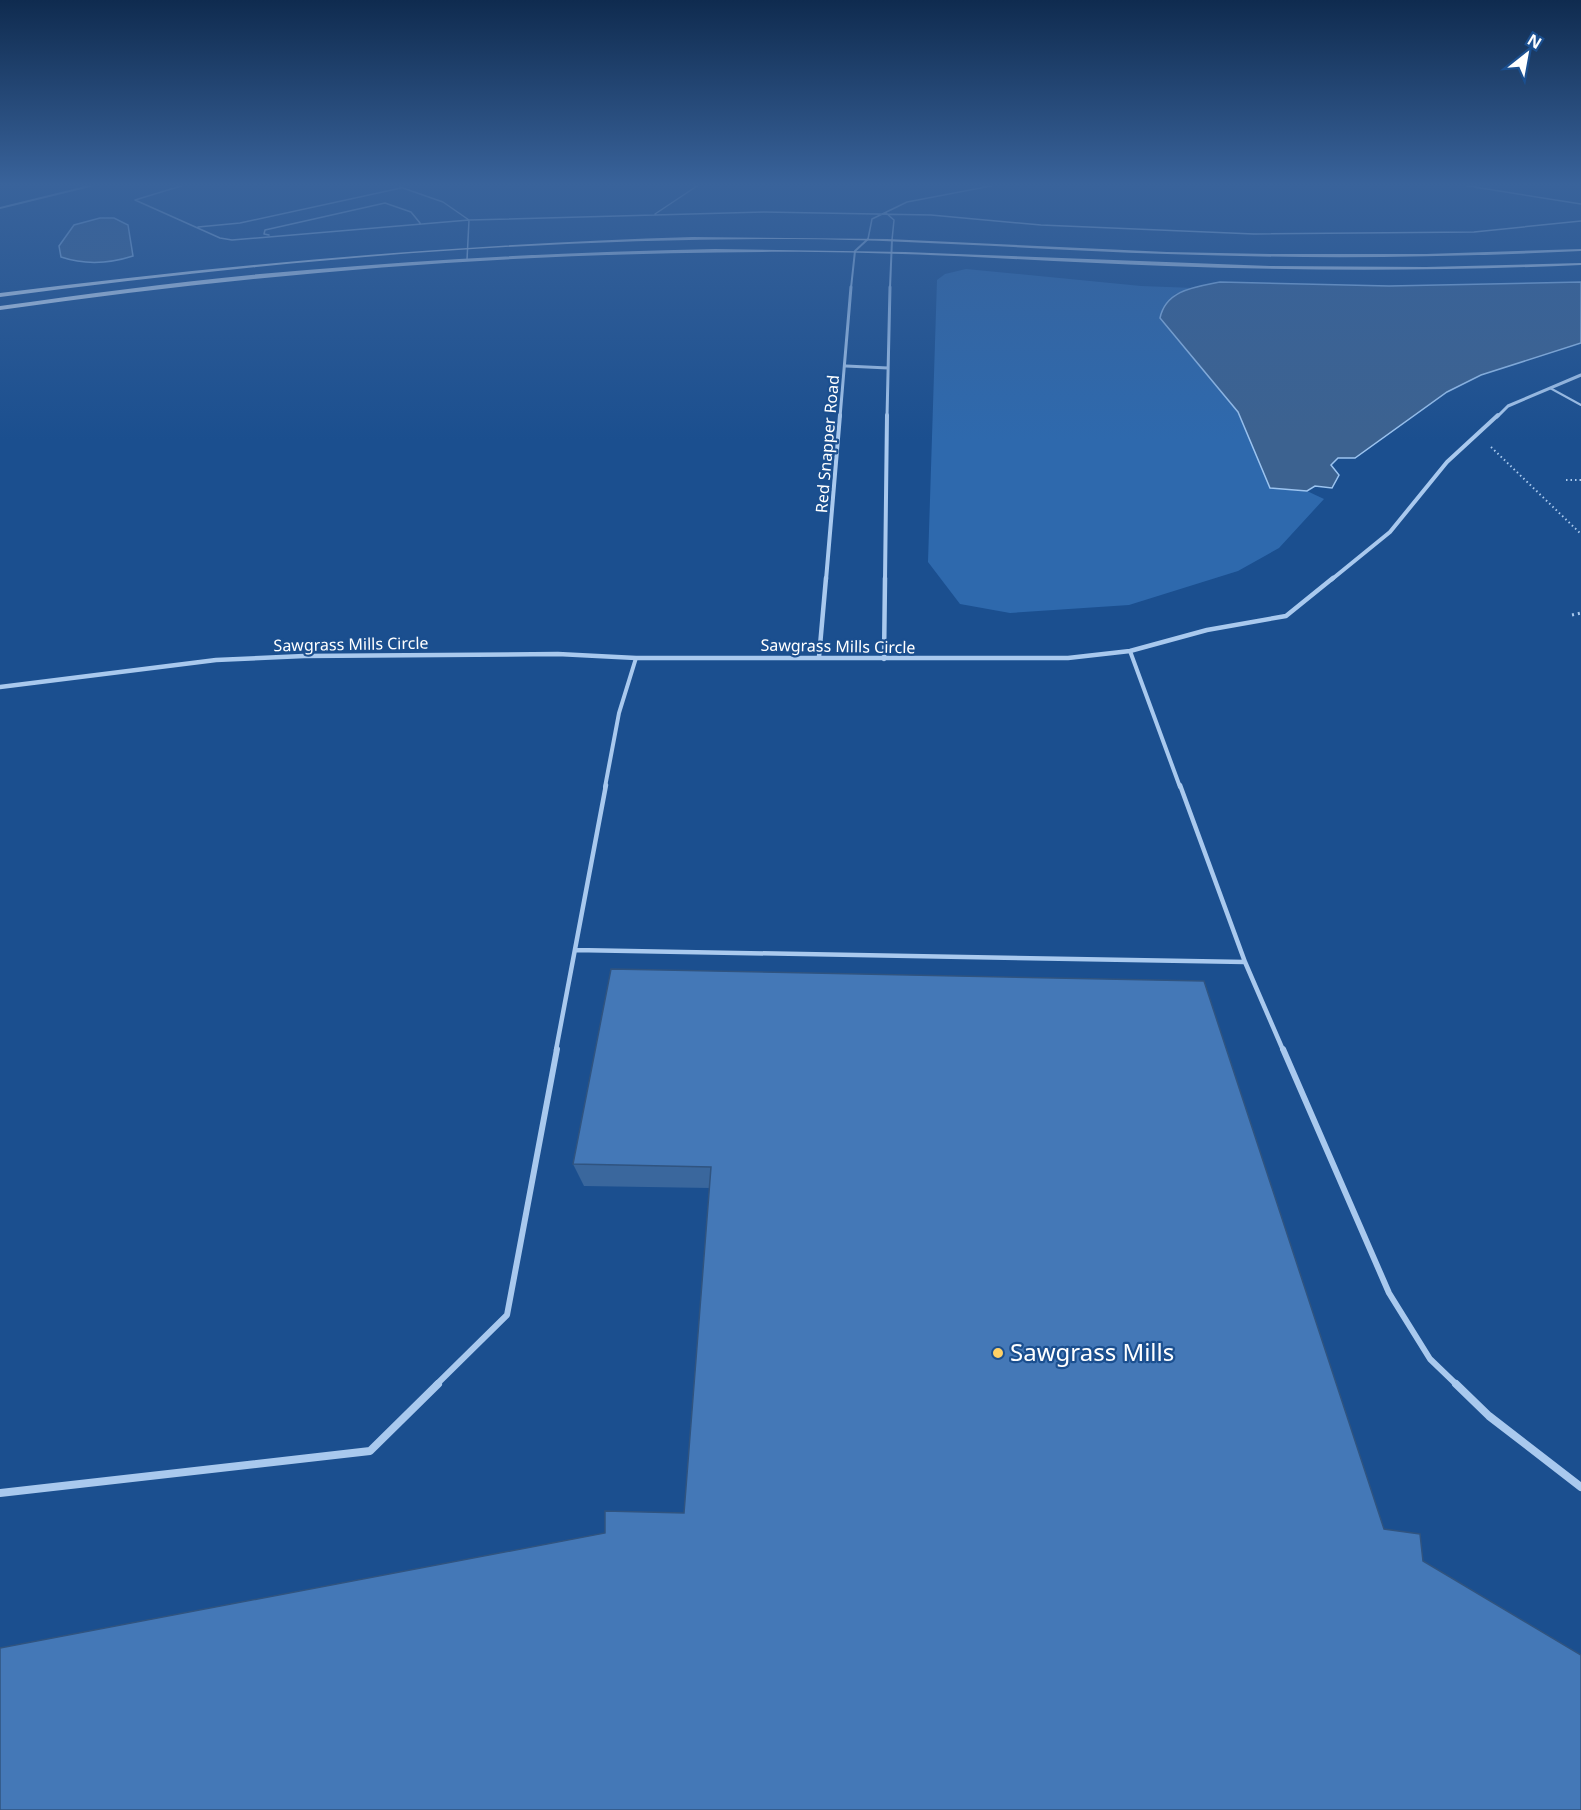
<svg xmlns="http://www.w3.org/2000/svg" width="1581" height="1810" font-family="'Noto Sans',sans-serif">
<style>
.green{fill:#2e69ad}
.water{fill:#3c6290;stroke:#9cc4f0;stroke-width:1.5}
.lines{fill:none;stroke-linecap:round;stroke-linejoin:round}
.path-far1{stroke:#a9c9ee;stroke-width:2;stroke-dasharray:1.5 3;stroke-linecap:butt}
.path{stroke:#a9c9ee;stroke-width:3;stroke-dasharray:2 4;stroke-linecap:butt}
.lane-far5{stroke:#a9c9ee;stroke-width:1.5}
.lane-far4{stroke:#a9c9ee;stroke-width:2}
.lane-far3{stroke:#a9c9ee;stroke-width:4}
.lane-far2{stroke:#a9c9ee;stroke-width:4.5}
.lane-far1{stroke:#a9c9ee;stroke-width:6}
.lane{stroke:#a9c9ee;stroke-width:8}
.street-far3{stroke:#a9c9ee;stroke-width:2}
.street-far2{stroke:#a9c9ee;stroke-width:3}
.street-far1{stroke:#a9c9ee;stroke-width:4}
.street{stroke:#a9c9ee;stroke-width:4.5}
.secondary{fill:#d6e6fa;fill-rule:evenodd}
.wall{fill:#3a679d}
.building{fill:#4478b7;stroke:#305480;stroke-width:1.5}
.poi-dot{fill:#ffd166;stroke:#1b4f8f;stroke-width:2}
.labels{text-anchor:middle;stroke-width:4.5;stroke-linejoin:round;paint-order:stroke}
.far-street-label{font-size:16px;fill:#fff;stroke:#1b4f8f}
.near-poi-label{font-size:24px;fill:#fff;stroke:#1b4f8f;text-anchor:start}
</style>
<rect width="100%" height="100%" fill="#1b4f8f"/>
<!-- green -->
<path class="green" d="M 966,269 L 1141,286 L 1194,288 L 1175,294 L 1160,319 L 1238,412 L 1270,487 L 1307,491 L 1324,499 L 1279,548 L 1238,571 L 1129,605 L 1010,613 L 960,604 L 928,562 L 937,280 L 945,274 Z"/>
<!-- water -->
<path class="water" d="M 100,218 L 114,218 L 128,225 L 133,256 C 108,264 85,265 61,257 L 59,246 L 74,225 Z
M 1220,282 L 1389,286 L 1581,282 L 1581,343 L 1481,375 L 1447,392 L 1355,458 L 1338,458 L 1331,465 L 1339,475 L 1332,488 L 1315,486 L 1307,491 L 1270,488 L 1238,412 L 1160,318 C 1166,290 1195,287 1220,282 Z"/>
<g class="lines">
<!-- path-far1 -->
<path class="path-far1" d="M 1491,447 L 1581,534
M 1566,480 L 1581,480"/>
<!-- path -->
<path class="path" d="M 1572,615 L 1581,613"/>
<!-- lane-far5 -->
<path class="lane-far5" d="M 181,186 L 135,200 L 220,238 L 232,240 L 469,220 L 764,212 L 931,215 L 1041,225 L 1254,234 L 1474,232 L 1581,221
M 1468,186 L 1581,204
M 400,187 L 443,202 L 469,220 L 467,260
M 886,213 L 894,220 L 892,240
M 655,214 L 697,186
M 198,227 L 240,223 L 401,188
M 269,235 L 264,234 L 265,230 L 385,203 L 411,212 L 420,223
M 868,239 L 872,219 L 907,202 L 991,186"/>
<!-- lane-far4 -->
<path class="lane-far4" d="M 1550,388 L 1581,405"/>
<!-- lane-far3 -->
<path class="lane-far3" d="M 1130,651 L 1180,787
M 605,787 L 619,713 L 636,658"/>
<!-- lane-far2 -->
<path class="lane-far2" d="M 575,950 L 1245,962 L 1180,785
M 1245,962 L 1283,1050
M 556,1050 L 606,785"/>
<!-- lane-far1 -->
<path class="lane-far1" d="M 1283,1049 L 1389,1293 L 1430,1359 L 1457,1385
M 436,1385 L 507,1315 L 557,1049"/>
<!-- lane -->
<path class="lane" d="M 1456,1384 L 1489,1416 L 1581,1487
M 0,1493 L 370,1451 L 438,1384"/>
<!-- street-far3 -->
<path class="street-far3" d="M 0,208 L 90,186
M 851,288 L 855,251 L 868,239
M 890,288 L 892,240"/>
<!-- street-far2 -->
<path class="street-far2" d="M 846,366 L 888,368
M 840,417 L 851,287
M 887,417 L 890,287
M 1497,417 L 1508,406 L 1581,375"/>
<!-- street-far1 -->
<path class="street-far1" d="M 826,580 L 840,415
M 885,580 L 887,415
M 1331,580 L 1390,532 L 1447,462 L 1498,415"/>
<!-- street -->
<path class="street" d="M 819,657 L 826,578
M 884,659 L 885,578
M 0,687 L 216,660 L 304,656 L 558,654 L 636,658 L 1068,658 L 1130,651 L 1207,630 L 1286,616 L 1333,578"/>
<!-- secondary -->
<path class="secondary" d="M 693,237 L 887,239 L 1167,252 L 1270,254 L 1426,254 L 1581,249 L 1581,251 C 1443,258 1305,259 1167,254 C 1043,250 918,240 793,239 C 528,238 263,262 0,297 L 0,293 C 231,264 461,244 693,237 Z
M 715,249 L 905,252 L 1270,266 L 1426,267 L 1581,263 L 1581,265 C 1443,271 1305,271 1167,266 C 1050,262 934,253 817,252 C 543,250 271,271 0,310 L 0,306 C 102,292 204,278 307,270 C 442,258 578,252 715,249 Z"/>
</g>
<!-- wall -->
<path class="wall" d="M 611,969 L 1384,1529 L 605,1533 L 684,1513 L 710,1188 L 584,1186 L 573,1164 Z"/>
<!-- building -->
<path class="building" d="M 611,969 L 1204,981 L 1384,1529 L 1420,1534 L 1423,1561 L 1581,1655 L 1581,1810 L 0,1810 L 0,1648 L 605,1533 L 605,1511 L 684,1513 L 711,1167 L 573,1164 Z"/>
<!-- sky -->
<linearGradient id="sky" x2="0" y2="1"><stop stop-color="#0f2b4f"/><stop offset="0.42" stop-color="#39639b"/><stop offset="1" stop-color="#39639b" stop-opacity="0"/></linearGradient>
<rect width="1581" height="440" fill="url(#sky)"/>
<!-- markers -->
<circle class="poi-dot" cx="998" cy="1353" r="6"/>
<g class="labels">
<!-- far-street labels -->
<g class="far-street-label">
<text transform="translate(827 444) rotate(-85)" y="6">Red Snapper Road</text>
<text transform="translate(351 644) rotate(-1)" y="6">Sawgrass Mills Circle</text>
<text transform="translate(838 646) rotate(1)" y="6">Sawgrass Mills Circle</text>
</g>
<!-- near-poi labels -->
<g class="near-poi-label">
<text x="1010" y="1361">Sawgrass Mills</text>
</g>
</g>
<!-- north arrow -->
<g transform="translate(1527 54) rotate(31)" stroke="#1b4f8f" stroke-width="4.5" paint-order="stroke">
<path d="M0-4.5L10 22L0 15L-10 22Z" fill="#ffffff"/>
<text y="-9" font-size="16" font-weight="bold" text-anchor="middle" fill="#ffffff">N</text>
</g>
</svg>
